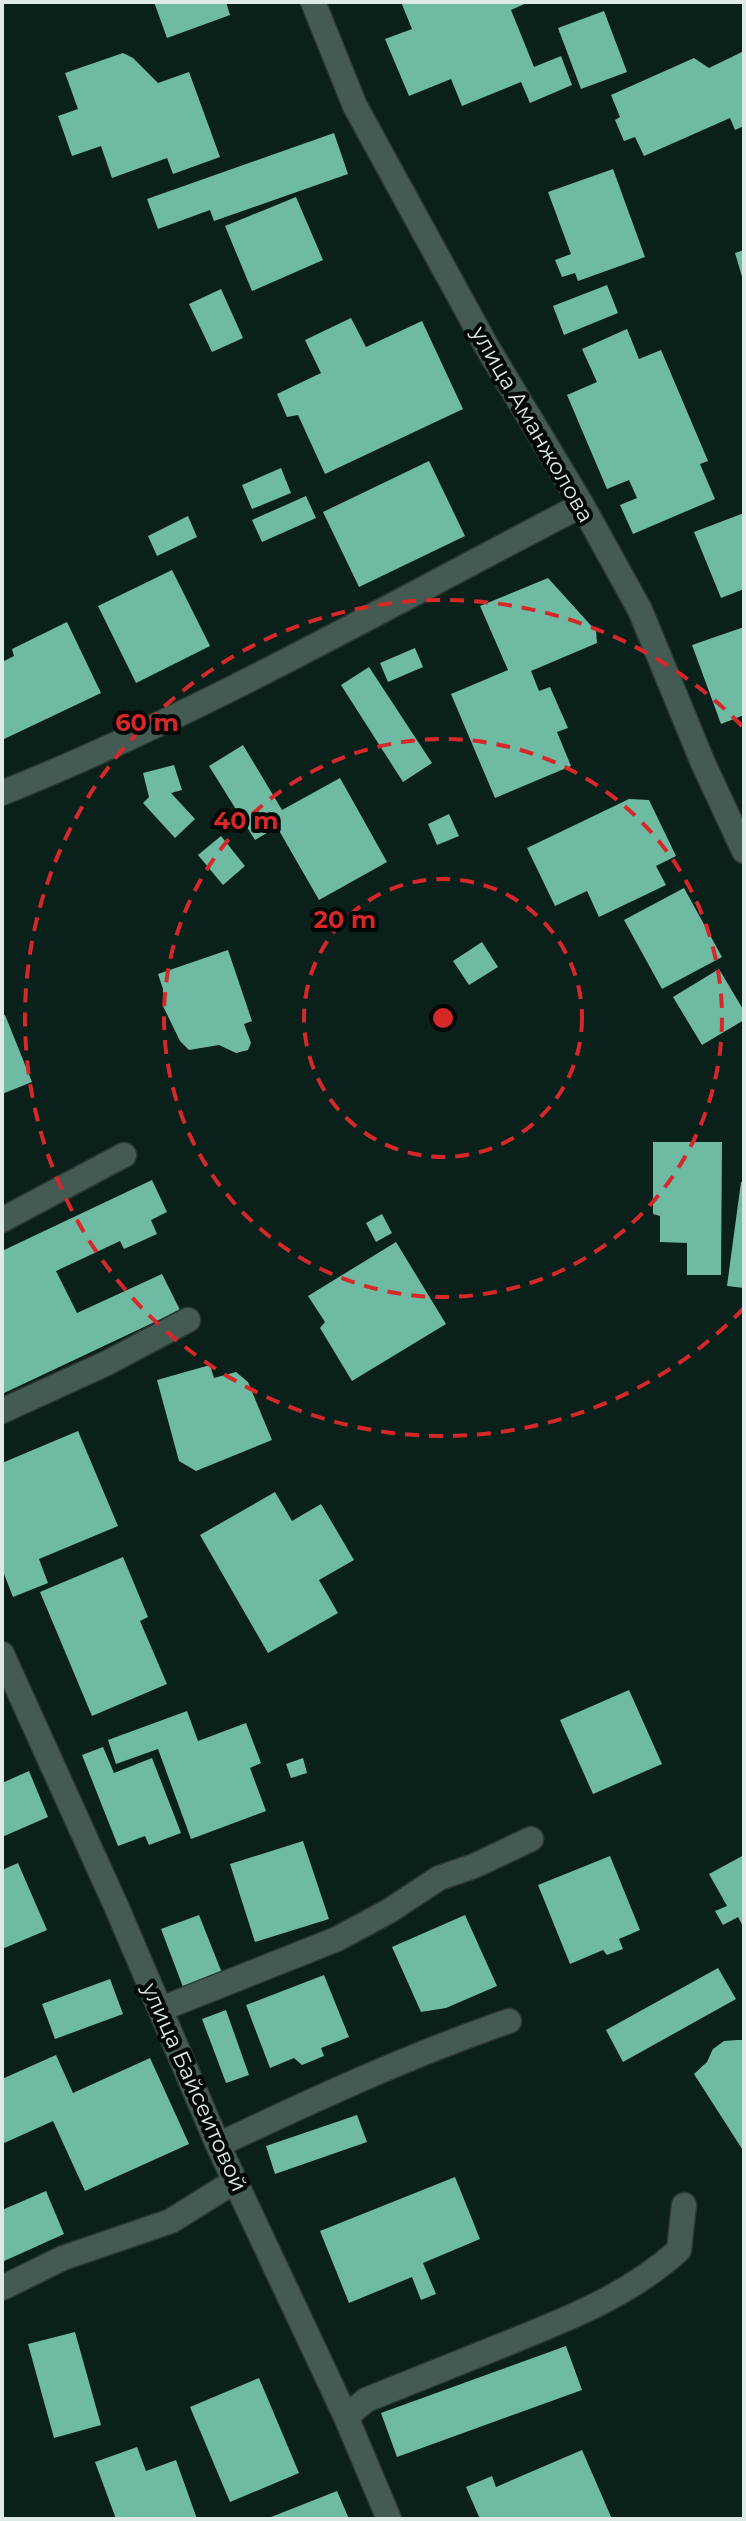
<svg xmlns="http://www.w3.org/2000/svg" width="746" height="2521" font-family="Montserrat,sans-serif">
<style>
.building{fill:#6fbaa3}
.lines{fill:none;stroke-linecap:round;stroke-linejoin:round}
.minor-casing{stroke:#2c3732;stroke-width:27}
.minor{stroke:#445b53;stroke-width:24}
.ring{fill:none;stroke:#d62828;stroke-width:4;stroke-dasharray:14 10}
.labels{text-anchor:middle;stroke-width:8;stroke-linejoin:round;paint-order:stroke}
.street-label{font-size:22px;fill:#ddeae5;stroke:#020806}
.centre{fill:#d62828;stroke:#020806;stroke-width:4}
.ring-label{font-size:24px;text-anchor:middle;font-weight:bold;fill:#d62828;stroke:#020806;stroke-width:8;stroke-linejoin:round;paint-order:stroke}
</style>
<rect width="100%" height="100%" fill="#0a201a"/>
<!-- building -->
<path class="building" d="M 154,2 L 226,2 L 230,15 L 167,38 Z
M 401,2 L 529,2 L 511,10 L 534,67 L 561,56 L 572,85 L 530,103 L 521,82 L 462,106 L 451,79 L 409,96 L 385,39 L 412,29 Z
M 604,11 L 627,72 L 581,89 L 558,28 Z
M 744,51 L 744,126 L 735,130 L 730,118 L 644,156 L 635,137 L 624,141 L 615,120 L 620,117 L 611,95 L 694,58 L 709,68 Z
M 123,53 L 133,58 L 158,83 L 189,72 L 220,157 L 173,174 L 167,158 L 112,178 L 101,146 L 72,156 L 58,116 L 78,109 L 65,73 Z
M 334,133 L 348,174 L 214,221 L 210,210 L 158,229 L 147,199 Z
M 613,169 L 645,257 L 578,281 L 575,273 L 562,277 L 555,260 L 571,254 L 548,192 Z
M 296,197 L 323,260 L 252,291 L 225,226 Z
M 744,250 L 744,280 L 743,280 L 735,253 Z
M 607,285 L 618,313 L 564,335 L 553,306 Z
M 221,289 L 243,338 L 212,352 L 189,304 Z
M 351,318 L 366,347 L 422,321 L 463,409 L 325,474 L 298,415 L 287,417 L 277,394 L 321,373 L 305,340 Z
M 627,329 L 639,359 L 661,350 L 708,461 L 700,464 L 715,499 L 633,534 L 620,505 L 637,498 L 629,480 L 607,489 L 567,395 L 597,382 L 582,349 Z
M 429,461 L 465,536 L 359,587 L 323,512 Z
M 281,468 L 291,493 L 252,509 L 242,485 Z
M 306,496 L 316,518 L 262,542 L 252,520 Z
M 744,513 L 744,589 L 721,598 L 694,532 Z
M 188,516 L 197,537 L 157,556 L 148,536 Z
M 172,570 L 210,646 L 136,683 L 98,606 Z
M 548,578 L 596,631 L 597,643 L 531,671 L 539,691 L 550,687 L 568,728 L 557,732 L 571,766 L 495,798 L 451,694 L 508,670 L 480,606 Z
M 67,622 L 101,693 L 2,740 L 2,662 L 14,656 L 12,649 Z
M 744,627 L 744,715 L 721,724 L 692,645 Z
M 415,648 L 423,667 L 388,682 L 380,663 Z
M 369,667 L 432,763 L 403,782 L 341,685 Z
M 243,745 L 282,810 L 340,778 L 387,862 L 319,900 L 277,827 L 255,840 L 209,766 Z
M 174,765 L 182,790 L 171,793 L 195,819 L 175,838 L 143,803 L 149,797 L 143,773 Z
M 629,799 L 649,800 L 676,856 L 656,866 L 666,885 L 599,917 L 587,891 L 555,906 L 527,848 Z
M 449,814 L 459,836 L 437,845 L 428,824 Z
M 221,836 L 245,866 L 223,885 L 198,855 Z
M 684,888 L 722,957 L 662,989 L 624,920 Z
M 482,942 L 498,967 L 469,985 L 453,961 Z
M 228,950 L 252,1021 L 244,1024 L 251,1043 L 248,1050 L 236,1053 L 219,1045 L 189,1050 L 180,1041 L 163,1006 L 163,989 L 158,974 Z
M 719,969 L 744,1011 L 744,1020 L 702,1045 L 673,997 Z
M 5,1015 L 32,1082 L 2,1094 L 2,1016 Z
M 653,1142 L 722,1142 L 721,1275 L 687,1275 L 687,1243 L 660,1242 L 660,1216 L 653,1214 Z
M 152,1180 L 167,1212 L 151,1220 L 157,1234 L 124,1249 L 120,1241 L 56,1271 L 77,1313 L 162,1274 L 180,1310 L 2,1394 L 2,1251 Z
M 741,1182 L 744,1182 L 744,1288 L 727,1286 Z
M 382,1214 L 392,1233 L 376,1242 L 366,1223 Z
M 396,1242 L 446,1324 L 352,1381 L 320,1328 L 325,1322 L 308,1296 Z
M 210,1365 L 214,1378 L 236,1372 L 248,1382 L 272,1440 L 196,1471 L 179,1461 L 157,1380 Z
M 78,1431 L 118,1526 L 39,1559 L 48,1583 L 13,1597 L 2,1569 L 2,1463 Z
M 275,1492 L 292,1521 L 321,1504 L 354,1560 L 319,1580 L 338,1613 L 268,1653 L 200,1535 Z
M 123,1557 L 148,1617 L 140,1621 L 167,1684 L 92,1716 L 40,1592 Z
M 629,1690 L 662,1764 L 593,1794 L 560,1720 Z
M 187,1711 L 198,1741 L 246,1723 L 261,1763 L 250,1768 L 266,1811 L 191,1839 L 158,1749 L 116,1764 L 108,1740 Z
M 103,1747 L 114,1773 L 152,1758 L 181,1833 L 149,1845 L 145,1836 L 118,1846 L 82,1755 Z
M 303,1758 L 307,1773 L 291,1778 L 286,1764 Z
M 29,1771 L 48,1817 L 2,1837 L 2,1783 Z
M 303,1841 L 329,1919 L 255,1942 L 230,1864 Z
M 744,1855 L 744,1928 L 738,1917 L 723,1925 L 715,1911 L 727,1906 L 709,1874 Z
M 610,1856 L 640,1930 L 619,1939 L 623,1949 L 607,1955 L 603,1950 L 570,1964 L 538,1885 Z
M 18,1863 L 47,1930 L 2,1949 L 2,1870 Z
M 199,1915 L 222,1973 L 183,1987 L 161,1929 Z
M 465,1915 L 497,1986 L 446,2008 L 421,2012 L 392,1947 Z
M 718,1968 L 736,1999 L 623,2062 L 606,2030 Z
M 324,1975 L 349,2037 L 321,2048 L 324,2056 L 302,2065 L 294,2058 L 270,2068 L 246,2005 Z
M 110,1979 L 123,2014 L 55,2039 L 42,2004 Z
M 226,2010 L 249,2075 L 226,2083 L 202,2019 Z
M 737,2040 L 744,2040 L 744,2152 L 694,2074 L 707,2062 L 713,2049 L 724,2041 Z
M 56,2055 L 73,2093 L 150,2058 L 189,2144 L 85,2191 L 53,2121 L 2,2144 L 2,2079 Z
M 357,2115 L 367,2142 L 275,2174 L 266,2146 Z
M 455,2177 L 480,2239 L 423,2263 L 436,2294 L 421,2300 L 412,2277 L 349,2303 L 320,2231 Z
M 46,2191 L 64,2234 L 2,2262 L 2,2210 Z
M 75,2332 L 101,2425 L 54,2438 L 28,2344 Z
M 566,2346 L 582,2390 L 397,2457 L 381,2413 Z
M 259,2378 L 299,2473 L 230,2502 L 190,2407 Z
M 137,2447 L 146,2471 L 176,2460 L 197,2519 L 116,2519 L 95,2462 Z
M 582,2450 L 612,2519 L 480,2519 L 466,2487 L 492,2476 L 496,2487 Z
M 337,2491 L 349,2519 L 266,2519 Z"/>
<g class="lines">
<!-- minor casing -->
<g class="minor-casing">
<path id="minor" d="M 313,2 L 355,106 L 487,347 L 582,505 L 640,610 L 703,763 L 744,851
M 2,793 C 202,713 391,604 582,505
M 2,1220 L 124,1155
M 2,1411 L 107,1363 L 188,1320
M 2,1654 L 117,1908 L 218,2145 L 346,2417 L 389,2519
M 161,2009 L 337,1939 L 389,1911 L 439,1878 L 474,1866 L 531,1839
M 218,2145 C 313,2100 410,2055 509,2021
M 2,2288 L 63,2258 L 171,2221 L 235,2181
M 346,2417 L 366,2400 C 413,2381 461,2362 508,2343 C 570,2318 629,2295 679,2250 L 684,2205"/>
</g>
<!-- minor -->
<use href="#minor" class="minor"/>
</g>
<!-- distance rings -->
<g class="ring">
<circle cx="443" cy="1018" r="139"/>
<circle cx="443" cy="1018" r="279"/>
<path d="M744 1308A418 418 0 1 1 744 728"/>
</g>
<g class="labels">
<!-- street labels -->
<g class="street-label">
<text transform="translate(533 424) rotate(60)" y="8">улица Аманжолова</text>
<text transform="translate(195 2087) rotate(66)" y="8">улица Байсеитовой</text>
</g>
</g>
<circle cx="443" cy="1018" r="12" class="centre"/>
<g class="ring-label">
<text x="147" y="731">60 m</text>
<text x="246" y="829">40 m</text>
<text x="345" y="928">20 m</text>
</g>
<!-- border -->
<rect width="746" height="2521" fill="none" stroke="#ddeae5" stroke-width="8"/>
</svg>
